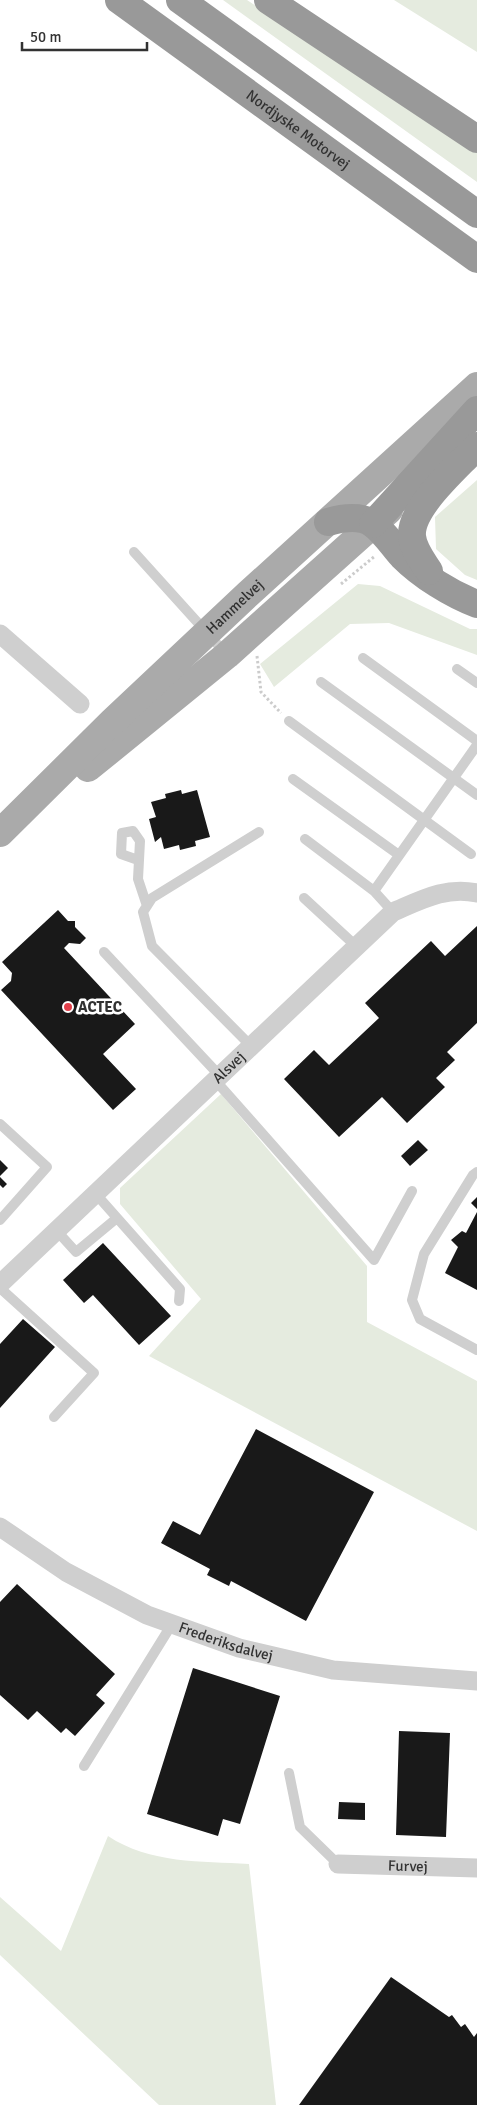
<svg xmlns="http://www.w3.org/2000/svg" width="477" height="2105" font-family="Signika,sans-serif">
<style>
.green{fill:#e5ebdf}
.building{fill:#191919}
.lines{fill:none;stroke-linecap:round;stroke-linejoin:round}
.path{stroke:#ccc;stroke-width:3;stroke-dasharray:2.5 2.5;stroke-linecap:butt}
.lane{stroke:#cfcfcf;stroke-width:10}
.street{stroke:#cfcfcf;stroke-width:19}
.primary{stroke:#aaa;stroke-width:28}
.highway{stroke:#999;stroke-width:28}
.poi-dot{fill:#e03e49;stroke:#fff;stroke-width:2}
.labels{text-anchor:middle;stroke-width:5;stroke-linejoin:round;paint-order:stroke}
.street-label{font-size:15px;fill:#323232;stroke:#fff}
.poi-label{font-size:15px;font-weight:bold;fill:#323232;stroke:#fff;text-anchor:start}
</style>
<rect width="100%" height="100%" fill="#fff"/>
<!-- green -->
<path class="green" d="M 223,0 L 247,0 L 477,151 L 477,182 Z
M 394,0 L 477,0 L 477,52 Z
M 477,480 L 477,580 L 465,575 L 436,549 L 435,517 Z
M 358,584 L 380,586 L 470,629 L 477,629 L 477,655 L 389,623 L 350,624 L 274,687 L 260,664 Z
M 221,1094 L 367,1266 L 367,1322 L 477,1381 L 477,1531 L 149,1356 L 201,1299 L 120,1204 L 120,1188 Z
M 108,1836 C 150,1864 201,1861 249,1864 L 276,2105 L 159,2105 L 0,1955 L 0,1897 L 61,1951 Z"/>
<!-- building -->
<path class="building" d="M 181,790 L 182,794 L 197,790 L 210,837 L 195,841 L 196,846 L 180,850 L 179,845 L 164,849 L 161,837 L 155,842 L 149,819 L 156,817 L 151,802 L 166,798 L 165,794 Z
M 58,910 L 68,921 L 75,921 L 75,927 L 86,938 L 80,944 L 69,943 L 64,948 L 135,1024 L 103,1054 L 136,1089 L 113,1110 L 1,990 L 11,981 L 12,973 L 2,962 Z
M 477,926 L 477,1023 L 447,1052 L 455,1060 L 436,1078 L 445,1087 L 407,1123 L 382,1097 L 339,1137 L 284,1079 L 314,1050 L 329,1065 L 379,1018 L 365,1003 L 431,941 L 445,956 Z
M 418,1140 L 428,1150 L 410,1166 L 401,1156 Z
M 0,1160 L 8,1168 L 0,1176 Z
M 0,1177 L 7,1184 L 3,1188 L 0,1185 Z
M 477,1197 L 477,1209 L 471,1203 Z
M 477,1212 L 477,1290 L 445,1273 L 458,1247 L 451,1240 L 462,1231 L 466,1233 Z
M 103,1243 L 171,1316 L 139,1345 L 93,1295 L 84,1303 L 63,1280 Z
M 23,1319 L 55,1347 L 0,1408 L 0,1344 Z
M 256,1429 L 374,1492 L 306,1621 L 231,1581 L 229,1586 L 207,1575 L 210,1569 L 161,1543 L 173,1521 L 200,1535 Z
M 17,1584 L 115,1674 L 96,1695 L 105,1703 L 75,1736 L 66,1728 L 61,1733 L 37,1711 L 28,1720 L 0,1695 L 0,1602 Z
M 193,1668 L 280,1696 L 240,1824 L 223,1819 L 218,1836 L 147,1814 Z
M 399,1731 L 450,1733 L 446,1837 L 396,1835 Z
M 339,1802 L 365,1803 L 365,1820 L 338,1819 Z
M 391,1977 L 449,2017 L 452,2015 L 461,2027 L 465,2024 L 474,2037 L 477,2033 L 477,2105 L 299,2105 Z"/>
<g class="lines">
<!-- path -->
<path class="path" d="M 341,584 L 375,556
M 257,656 L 261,692 L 281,713"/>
<!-- lane -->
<path class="lane" d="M 134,552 L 227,655
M 363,658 L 477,741
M 457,669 L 477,683
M 321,682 L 477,795
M 289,721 L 471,854
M 293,779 L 399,855
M 305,839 L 374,891
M 138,860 L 121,854 L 122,833 L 133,831 L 140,841 L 138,879 L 147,906
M 304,898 L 357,947
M 393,912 L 374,891 L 477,745
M 104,952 L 220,1076
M 251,1046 L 152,946 L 143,912 L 152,898 L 259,832
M 215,1080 L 374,1260 L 412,1191
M 0,1124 L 47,1167 L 0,1220
M 477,1172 L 473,1175 L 424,1254 L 412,1300 L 420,1319 L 477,1350
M 95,1193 L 180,1289 L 179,1301
M 56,1230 L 76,1252 L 117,1218
M 0,1288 L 94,1373 L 54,1417
M 84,1766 L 172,1624
M 289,1773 L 300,1827 L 338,1864"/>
<!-- street -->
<g class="street">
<path d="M 0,634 L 80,704"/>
<path id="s1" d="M 0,1284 L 393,912 C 421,900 446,886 477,893"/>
<path id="s2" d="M 0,1527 L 66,1572 L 147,1615 L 239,1648 L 333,1670 L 477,1681"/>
<path id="s3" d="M 338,1864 L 477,1868"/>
</g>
<!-- primary -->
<g class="primary">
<path d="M 88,768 L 227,655 L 389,510"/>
<path id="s4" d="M 0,833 L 112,722 L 248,594 L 477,386"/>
</g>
<!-- highway -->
<g class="highway">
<path id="s5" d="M 119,0 L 477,259"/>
<path d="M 180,0 L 477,214"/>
<path d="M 268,0 L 477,139"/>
<path d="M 328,522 C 342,518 361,515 373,524 C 384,532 393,546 402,556 C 422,576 451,594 477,604"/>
<path d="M 373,524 L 477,410"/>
<path d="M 429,571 C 422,560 413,549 412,536 C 410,507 458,467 477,446"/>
</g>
</g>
<!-- markers -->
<circle class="poi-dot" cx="68" cy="1007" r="5"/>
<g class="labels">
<!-- street labels -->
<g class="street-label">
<text dy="5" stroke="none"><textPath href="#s5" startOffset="221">Nordjyske Motorvej</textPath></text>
<text dy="5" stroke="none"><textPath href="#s4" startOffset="326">Hammelvej</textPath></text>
<text dy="5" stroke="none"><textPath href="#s1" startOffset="315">Alsvej</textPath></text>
<text dy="5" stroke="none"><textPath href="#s2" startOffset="255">Frederiksdalvej</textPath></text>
<text dy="5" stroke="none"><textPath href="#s3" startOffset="70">Furvej</textPath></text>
</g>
<!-- poi labels -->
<g class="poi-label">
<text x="78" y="1012">ACTEC</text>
</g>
</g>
<!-- scale -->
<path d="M22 42v8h125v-8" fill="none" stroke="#323232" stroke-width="2.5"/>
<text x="30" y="42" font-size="15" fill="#323232" stroke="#ffffff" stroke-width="4" paint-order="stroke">50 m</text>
</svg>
